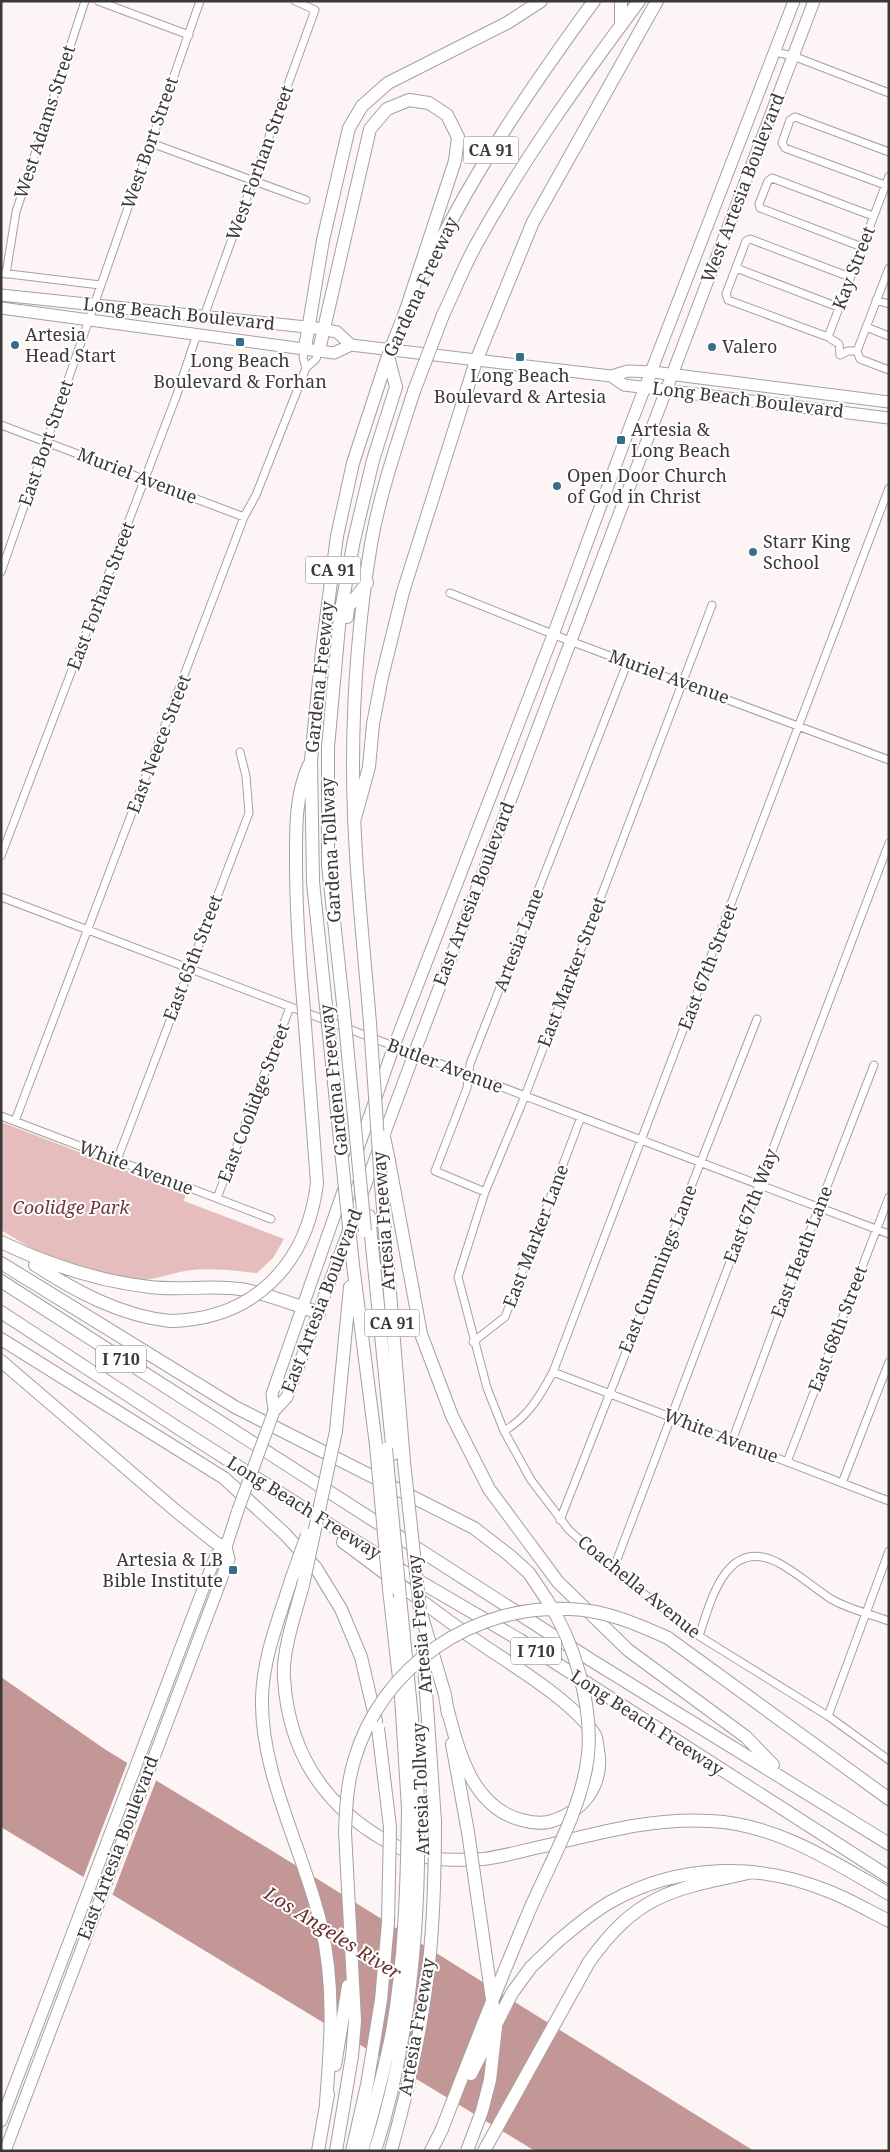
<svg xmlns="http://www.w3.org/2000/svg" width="890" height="2152" font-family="'Noto Serif',serif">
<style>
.green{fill:#e5bdbd}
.water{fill:#c49797}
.pier{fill:#fdf5f5}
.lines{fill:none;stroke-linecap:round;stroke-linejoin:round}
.minor-casing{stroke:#a7a0a0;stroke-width:9}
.primary-casing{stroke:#a7a0a0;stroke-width:13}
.motorway-casing{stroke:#a7a0a0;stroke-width:14}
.minor{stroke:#fff;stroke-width:7}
.primary{stroke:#fff;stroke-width:11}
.motorway{stroke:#fff;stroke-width:12}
.primary-bridge-casing{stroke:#a7a0a0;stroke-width:13;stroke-linecap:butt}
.motorway-bridge-casing{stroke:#a7a0a0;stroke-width:14;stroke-linecap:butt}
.primary-bridge{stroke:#fff;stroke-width:11}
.motorway-bridge{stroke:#fff;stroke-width:12}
.poi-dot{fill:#386d89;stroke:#fff;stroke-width:2}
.labels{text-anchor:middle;stroke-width:4;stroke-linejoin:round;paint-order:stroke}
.shield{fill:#fff;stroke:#767474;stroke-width:1}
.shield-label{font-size:16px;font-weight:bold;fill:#3b3838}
.street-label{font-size:18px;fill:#3b3838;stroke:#fff}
.poi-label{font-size:18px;fill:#3b3838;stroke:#fff;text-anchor:start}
.park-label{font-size:18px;font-style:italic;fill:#703538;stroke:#fff}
.water-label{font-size:19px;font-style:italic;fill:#692e31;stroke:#fff}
</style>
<rect width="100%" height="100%" fill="#fdf5f5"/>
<!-- green -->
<path class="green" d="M 1,1122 L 186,1193 L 184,1201 L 284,1239 L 273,1258 L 257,1273 C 236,1271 213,1268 192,1270 C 174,1272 154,1281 136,1280 C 88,1280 41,1255 1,1230 Z"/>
<!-- water -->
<path class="water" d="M 1,1677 L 106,1750 L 279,1855 L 754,2151 L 535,2151 L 1,1827 Z"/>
<!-- pier -->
<path class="pier" d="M 128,1761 L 157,1778 L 112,1896 L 83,1878 Z"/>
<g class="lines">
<!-- minor casing -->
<g class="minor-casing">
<path id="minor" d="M 98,1 L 189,35
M 775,52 L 793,56 L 889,93
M 151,143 L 306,200
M 885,185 L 785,148 L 782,143 L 790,120 L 795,117 L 889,152
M 862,247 L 760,208 L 759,204 L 768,181 L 772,178 L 873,216
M 736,268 L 838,307
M 1,273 L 100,285
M 6,274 L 16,212 L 85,1
M 850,277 L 750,239 L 746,241 L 726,294 L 728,300 L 828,337 L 839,344 L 840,355 L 848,351 L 857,351 L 860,359 L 889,370
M 876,300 L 889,304
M 204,316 L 315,10 L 295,1
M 866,327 L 889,336
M 828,337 L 889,176
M 305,348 L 303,357 L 306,368
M 857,351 L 889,268
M 1,425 L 244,517
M 1,572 L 200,1
M 450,593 L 570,641 L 889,760
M 712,605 L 525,1096 L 485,1192 L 458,1277 L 487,1388 L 504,1431 L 531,1480 L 569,1530 L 613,1570 L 699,1636 L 828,1716 L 889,1760
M 1,856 L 176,397 L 197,334
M 1,897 L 889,1234
M 1,1116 L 271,1219
M 15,1121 L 244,517 L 256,495 L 306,368 L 316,359 L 319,350
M 117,1160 L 249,813 L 246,776 L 240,752
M 485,1192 L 435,1171 L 467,1088 L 470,1064 L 628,661
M 217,1198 L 290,1007
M 473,1342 L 505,1317 L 581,1117
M 553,1372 L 889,1501
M 504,1431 C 528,1417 540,1396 553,1372 L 889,488
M 732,1441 L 819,1207 L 874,1065
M 787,1462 L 889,1197
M 842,1483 L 889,1362
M 560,1520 L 757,1019
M 613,1570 L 889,843
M 699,1636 C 711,1600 726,1537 777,1562 C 796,1572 813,1587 831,1599 C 848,1609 870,1614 889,1621
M 828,1716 L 889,1551"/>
</g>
<!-- primary casing -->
<g class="primary-casing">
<path id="primary" d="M 1,295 L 316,328 L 337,332 L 351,345
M 1,308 L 334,353 L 351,345 L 611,376 L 628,371 L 653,372 L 889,402
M 611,376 L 624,385 L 889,418
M 274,1411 L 287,1397 L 414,1054 L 814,1
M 274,1411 L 272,1394 L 394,1046 L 553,635 L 632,421 L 794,1
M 1,2121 L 216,1555 L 226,1547 L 238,1510
M 5,2151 L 229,1559 L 226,1547"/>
</g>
<!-- motorway casing -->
<g class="motorway-casing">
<path id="motorway" d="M 621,26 L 621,1
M 425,272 C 471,175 531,87 594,1
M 443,315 C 454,292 464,266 477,243 C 524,158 581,79 639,1
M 305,348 L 323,240 L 349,128 L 362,106 L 388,83 L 507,23 L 541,1
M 319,350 L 370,129 L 387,109 L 409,100 L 429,103 L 447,115 L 458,137 L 455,161 L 406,310
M 347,617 L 348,607 L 367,583
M 354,822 L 369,767 L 373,724 L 382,677 L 403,592 L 476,361 L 533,222 L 657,1
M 303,999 C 299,953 296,908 296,862 C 296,828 295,796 309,765
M 326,1006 L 313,882 L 311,760 L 322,650 L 337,536 L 353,463 L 388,356
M 344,1013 L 328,865 L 328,747 L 340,615 L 354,540 L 373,460 L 396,387 L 388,356
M 370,1023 C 363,938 353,852 353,766 C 353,692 359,617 371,544 C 380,493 398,441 414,391
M 389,1161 L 421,1334 L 452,1416 L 489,1489 L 558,1582 L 628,1650 L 746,1737 L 773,1765
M 381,1184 L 404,1462
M 369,1216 L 393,1454
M 1,1242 C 49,1265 97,1281 150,1287 C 182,1291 214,1284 246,1290 C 270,1295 295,1305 319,1313
M 1,1263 L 235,1407 L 474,1528 L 509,1555 L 529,1573 L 547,1600
M 35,1265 C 75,1291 121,1316 170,1321
M 353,1265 L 376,1445
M 1,1281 L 591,1660 L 889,1844
M 1,1312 L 181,1430 L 412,1577 L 520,1640 L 889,1877
M 1,1339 L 224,1478 L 285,1534 L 316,1568 L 341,1609 L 361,1657 L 376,1721
M 1,1361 L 176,1511 L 216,1543 L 226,1547
M 336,1431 L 350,1287
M 343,1542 C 387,1574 429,1608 474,1639 C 511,1665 570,1698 595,1735 C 597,1739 597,1745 598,1750 C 604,1782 586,1809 555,1820 C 545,1824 532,1823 522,1820 C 472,1808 458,1750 447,1707
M 292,1577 C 280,1616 263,1656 262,1698 C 260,1774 304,1851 321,1925 C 335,1984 331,2042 326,2102
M 303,1585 C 296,1612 282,1650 284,1678 C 288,1746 319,1799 376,1835 C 390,1843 405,1852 421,1856 C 441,1861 462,1860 483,1859 C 502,1857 521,1851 540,1847 C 596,1834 652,1817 711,1821 C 776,1824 834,1862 889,1894
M 389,1589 L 401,1696 L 408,1808
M 400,1597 L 417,1769 L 418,1811
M 420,1610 L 445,1695 L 448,1714
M 668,1638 L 889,1799
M 423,1649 L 435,1821
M 452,1744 L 468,1832
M 557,1942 C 575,1927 592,1912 612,1901 C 679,1864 757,1862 828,1891 C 849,1899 869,1911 889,1921
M 335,2065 L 348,1986
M 318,2151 L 328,2094
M 336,2151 L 352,2056 L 355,2021 L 345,1832
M 431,2151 L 442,2129
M 484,2151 L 589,1962 C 638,1893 674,1889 753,1872"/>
</g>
<!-- minor -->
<use href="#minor" class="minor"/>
<!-- primary -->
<use href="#primary" class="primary"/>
<!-- motorway -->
<use href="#motorway" class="motorway"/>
<!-- primary-bridge casing -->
<g class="primary-bridge-casing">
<path id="primary-bridge" d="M 238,1510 L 274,1411"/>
</g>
<!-- motorway-bridge casing -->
<g class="motorway-bridge-casing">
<path id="motorway-bridge" d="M 388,356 L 406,310
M 414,391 L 443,315
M 326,1006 L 353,1265
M 344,1013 L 365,1231
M 370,1023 L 381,1184
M 384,1137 L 389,1161
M 170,1321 C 254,1319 307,1265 317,1183 L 303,999
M 376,1445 L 389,1589
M 386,1449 L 400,1597
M 404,1462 L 420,1610
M 292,1577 L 307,1535
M 303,1585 L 336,1431
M 345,1832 C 346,1808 347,1784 354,1761 C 381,1666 473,1604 570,1609 C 605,1610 637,1624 668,1638
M 471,2074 L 512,1993 L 531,1967 L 557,1942
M 442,2129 C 469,2059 496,1990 525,1921 C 546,1869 582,1811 588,1755 C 593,1705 574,1641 547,1600
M 352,2151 L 367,2085 L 381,2000 L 388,1923 L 390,1827 L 378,1728
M 362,2151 C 373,2112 384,2072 392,2032 C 405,1958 407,1883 408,1808
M 375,2151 C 410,2042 420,1925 418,1811
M 391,2151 C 408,2090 423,2026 429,1963 C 434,1916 435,1869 435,1821
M 467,2151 L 482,2111 L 490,2080 L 496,2027 L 468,1832"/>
</g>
<!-- primary-bridge -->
<use href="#primary-bridge" class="primary-bridge"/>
<!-- motorway-bridge -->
<use href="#motorway-bridge" class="motorway-bridge"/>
</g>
<!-- markers -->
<g class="poi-dot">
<rect x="235" y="337" width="10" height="10" rx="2.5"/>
<circle cx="15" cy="345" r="5"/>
<circle cx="712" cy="347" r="5"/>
<rect x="515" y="352" width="10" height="10" rx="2.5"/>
<rect x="616" y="435" width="10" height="10" rx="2.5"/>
<circle cx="557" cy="486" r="5"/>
<circle cx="753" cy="552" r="5"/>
<rect x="228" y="1565" width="10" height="10" rx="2.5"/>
</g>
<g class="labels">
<!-- shield labels -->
<g class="shield">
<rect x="463.5" y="136.5" width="55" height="27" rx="4"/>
<rect x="305.5" y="556.5" width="55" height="27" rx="4"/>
<rect x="364.5" y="1309.5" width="55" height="27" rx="4"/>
<rect x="96" y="1345.5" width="50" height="27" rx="4"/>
<rect x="511" y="1637.5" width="50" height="27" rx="4"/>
</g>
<g class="shield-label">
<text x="491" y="156">CA 91</text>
<text x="333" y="576">CA 91</text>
<text x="392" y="1329">CA 91</text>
<text x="121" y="1365">I 710</text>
<text x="536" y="1657">I 710</text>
</g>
<!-- street labels -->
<g class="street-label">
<text transform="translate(45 122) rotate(-72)" y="6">West Adams Street</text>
<text transform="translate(150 143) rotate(-71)" y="6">West Bort Street</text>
<text transform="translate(260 163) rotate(-70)" y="6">West Forhan Street</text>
<text transform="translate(743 188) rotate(-69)" y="6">West Artesia Boulevard</text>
<text transform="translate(854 268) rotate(-69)" y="6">Kay Street</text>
<text transform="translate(421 287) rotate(-65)" y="6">Gardena Freeway</text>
<text transform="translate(179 314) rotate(6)" y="6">Long Beach Boulevard</text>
<text transform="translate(748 400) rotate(7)" y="6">Long Beach Boulevard</text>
<text transform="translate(46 443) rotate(-71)" y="6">East Bort Street</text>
<text transform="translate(137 476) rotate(21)" y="6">Muriel Avenue</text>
<text transform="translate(101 596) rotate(-69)" y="6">East Forhan Street</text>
<text transform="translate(320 677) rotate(-84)" y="6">Gardena Freeway</text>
<text transform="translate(669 677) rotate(20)" y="6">Muriel Avenue</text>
<text transform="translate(159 744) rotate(-69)" y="6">East Neece Street</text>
<text transform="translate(331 850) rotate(-93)" y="6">Gardena Tollway</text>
<text transform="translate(474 894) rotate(-69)" y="6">East Artesia Boulevard</text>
<text transform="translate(519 940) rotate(-69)" y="6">Artesia Lane</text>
<text transform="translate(193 958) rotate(-69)" y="6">East 65th Street</text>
<text transform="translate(708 967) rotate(-69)" y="6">East 67th Street</text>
<text transform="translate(572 972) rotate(-69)" y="6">East Marker Street</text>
<text transform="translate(445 1066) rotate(21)" y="6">Butler Avenue</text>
<text transform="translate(334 1080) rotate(-96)" y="6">Gardena Freeway</text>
<text transform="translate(254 1103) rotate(-69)" y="6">East Coolidge Street</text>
<text transform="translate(136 1168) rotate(21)" y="6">White Avenue</text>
<text transform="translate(751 1206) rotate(-69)" y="6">East 67th Way</text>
<text transform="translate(384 1221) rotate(-94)" y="6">Artesia Freeway</text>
<text transform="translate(536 1236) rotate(-69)" y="6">East Marker Lane</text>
<text transform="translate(802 1252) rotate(-69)" y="6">East Heath Lane</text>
<text transform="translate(658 1269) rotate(-68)" y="6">East Cummings Lane</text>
<text transform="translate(322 1301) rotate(-69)" y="6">East Artesia Boulevard</text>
<text transform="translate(838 1329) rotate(-69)" y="6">East 68th Street</text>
<text transform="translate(721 1436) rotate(21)" y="6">White Avenue</text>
<text transform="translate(304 1508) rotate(32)" y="6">Long Beach Freeway</text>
<text transform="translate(639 1587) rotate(39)" y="6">Coachella Avenue</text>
<text transform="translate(420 1624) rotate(-95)" y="6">Artesia Freeway</text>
<text transform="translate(647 1723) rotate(33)" y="6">Long Beach Freeway</text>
<text transform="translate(421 1789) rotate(-92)" y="6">Artesia Tollway</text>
<text transform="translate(118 1848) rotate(-69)" y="6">East Artesia Boulevard</text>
<text transform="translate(417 2027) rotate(-80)" y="6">Artesia Freeway</text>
</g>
<!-- poi labels -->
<g class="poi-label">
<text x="25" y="341">Artesia<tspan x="25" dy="21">Head Start</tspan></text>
<text x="722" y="353">Valero</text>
<text x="240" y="367" text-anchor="middle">Long Beach<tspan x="240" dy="21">Boulevard &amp; Forhan</tspan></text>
<text x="520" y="382" text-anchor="middle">Long Beach<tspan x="520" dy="21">Boulevard &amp; Artesia</tspan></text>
<text x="631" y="436">Artesia &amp;<tspan x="631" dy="21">Long Beach</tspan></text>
<text x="567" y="482">Open Door Church<tspan x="567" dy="21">of God in Christ</tspan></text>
<text x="763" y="548">Starr King<tspan x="763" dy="21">School</tspan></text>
<text x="223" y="1566" text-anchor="end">Artesia &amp; LB<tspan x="223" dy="21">Bible Institute</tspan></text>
</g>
<!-- park labels -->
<g class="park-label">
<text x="71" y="1214">Coolidge Park</text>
</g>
<!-- water labels -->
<g class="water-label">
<text transform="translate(333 1933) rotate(32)" y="7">Los Angeles River</text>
</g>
</g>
<!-- border -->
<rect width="890" height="2152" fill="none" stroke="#3b3838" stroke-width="5"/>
</svg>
